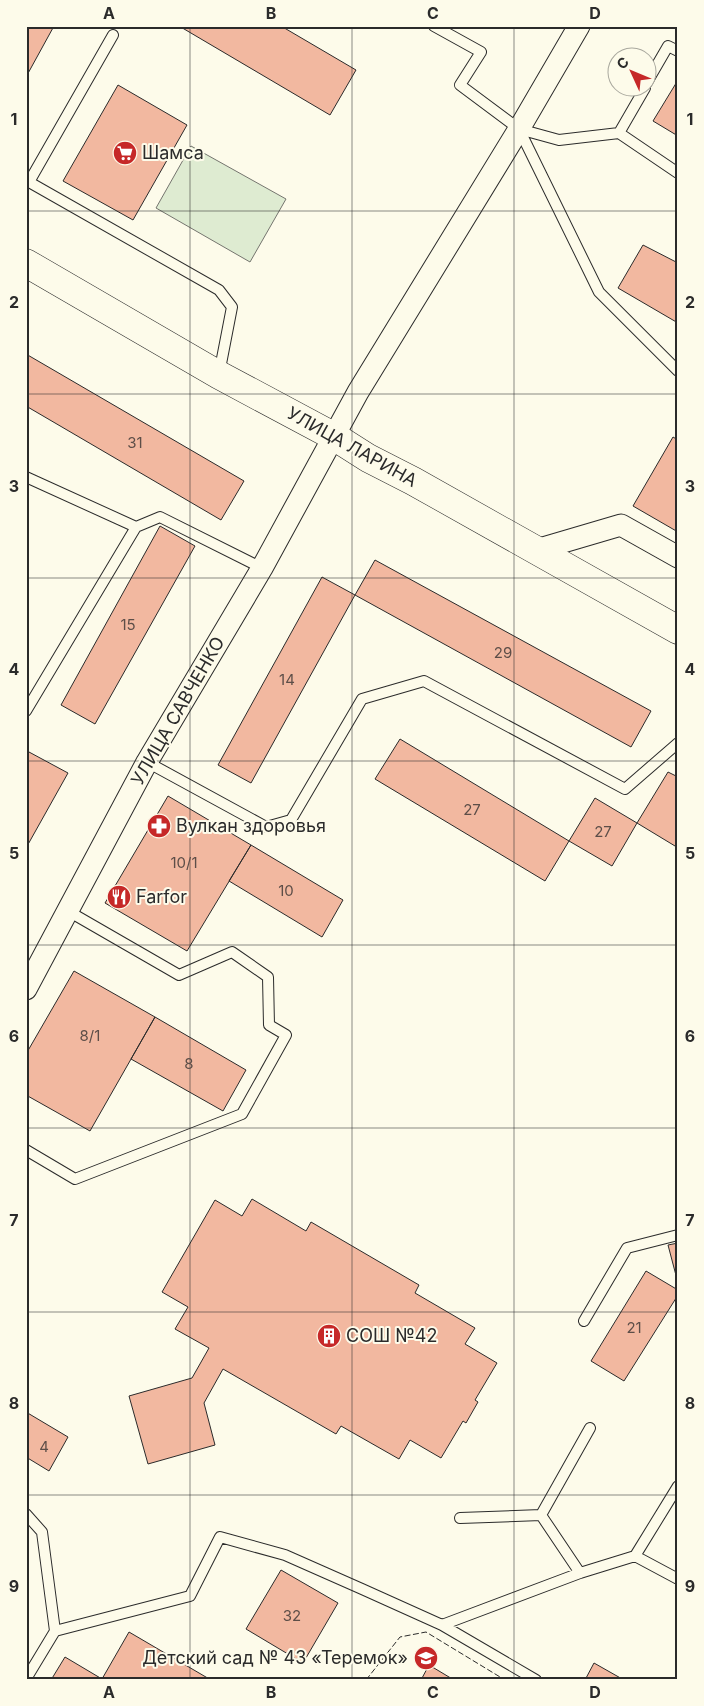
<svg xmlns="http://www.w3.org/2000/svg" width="704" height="1706" font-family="Inter,sans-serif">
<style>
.green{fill:#deebd1;stroke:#74746e}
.building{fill:#f2b8a0;stroke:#2b2b2b}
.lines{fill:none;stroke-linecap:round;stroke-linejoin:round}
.service-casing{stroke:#2b2b2b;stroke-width:12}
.minor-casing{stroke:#2b2b2b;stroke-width:23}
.secondary-casing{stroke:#2b2b2b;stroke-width:29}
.service{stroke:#fdfbea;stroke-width:10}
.minor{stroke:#fdfbea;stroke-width:21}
.secondary{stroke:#fdfbea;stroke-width:28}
.fence{stroke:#2b2b2b;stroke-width:1;stroke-dasharray:6 2.5;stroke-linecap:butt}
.grid{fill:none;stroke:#2b2b2b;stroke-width:1;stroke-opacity:0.55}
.labels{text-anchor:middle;stroke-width:4;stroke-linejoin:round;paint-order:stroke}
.number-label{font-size:15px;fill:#5d4e48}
.poi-label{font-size:18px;fill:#2b2b2b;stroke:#fdfbea;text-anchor:start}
.street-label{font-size:18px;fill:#2b2b2b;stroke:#fdfbea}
.neatline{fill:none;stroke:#2b2b2b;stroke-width:2}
.grid-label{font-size:16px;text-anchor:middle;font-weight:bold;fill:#2b2b2b}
</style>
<rect width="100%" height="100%" fill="#fdfbea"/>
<!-- green -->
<path class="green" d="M 191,146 L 286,199 L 250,262 L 156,208 Z"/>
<!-- building -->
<path class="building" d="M 26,26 L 54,26 L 26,77 Z
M 179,26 L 281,26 L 356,70 L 330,115 Z
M 678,80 L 678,136 L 653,121 Z
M 118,85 L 187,125 L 133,220 L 63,181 Z
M 643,245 L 678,263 L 678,323 L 618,288 Z
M 26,354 L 244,481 L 221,520 L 26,406 Z
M 673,437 L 678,440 L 678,532 L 633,506 Z
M 160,526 L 195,546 L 95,724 L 61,705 Z
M 375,560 L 651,711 L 631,747 L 355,595 Z
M 322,577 L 355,595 L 251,783 L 218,765 Z
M 400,739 L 569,841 L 545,881 L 375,779 Z
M 29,752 L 68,773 L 26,848 L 26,756 Z
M 668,772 L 678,777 L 678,843 L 675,846 L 637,823 Z
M 168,796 L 251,845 L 187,951 L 105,903 Z
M 595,798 L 637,823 L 612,866 L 569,841 Z
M 251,845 L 343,900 L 322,937 L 229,881 Z
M 74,971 L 155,1017 L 90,1131 L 26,1095 L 26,1054 Z
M 155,1017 L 246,1070 L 223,1111 L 131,1059 Z
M 252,1199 L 306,1231 L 311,1222 L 419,1285 L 415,1293 L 475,1328 L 465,1344 L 497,1363 L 475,1400 L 478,1402 L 466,1423 L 463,1421 L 441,1458 L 410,1440 L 399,1459 L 341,1426 L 336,1434 L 223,1369 L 204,1403 L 215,1445 L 148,1464 L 129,1396 L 192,1378 L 209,1348 L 175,1329 L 188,1307 L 162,1292 L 215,1200 L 242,1216 Z
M 678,1243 L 678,1283 L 668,1245 Z
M 646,1271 L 678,1290 L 678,1295 L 624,1381 L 591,1361 Z
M 26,1412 L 68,1437 L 49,1471 L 26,1457 Z
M 281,1570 L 338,1603 L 303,1663 L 246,1629 Z
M 129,1632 L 211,1680 L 102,1679 Z
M 65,1657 L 102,1679 L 101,1680 L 51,1680 Z
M 594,1663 L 624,1680 L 585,1680 Z
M 429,1665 L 454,1680 L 421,1680 Z"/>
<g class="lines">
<!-- service casing -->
<g class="service-casing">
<path id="service" d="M 434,26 L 481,52 L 460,85 L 519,129 L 559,140 L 619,133 L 678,173
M 113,35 L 29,182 L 219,290 L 232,307 L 219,374
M 646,84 L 668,46 L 678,51
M 519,129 L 599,292 L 678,371
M 619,133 L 645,88
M 26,477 L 136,527
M 26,711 L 136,527 L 160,517 L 262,568
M 147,762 L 266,827 L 291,820 L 362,699 L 424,681 L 625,789 L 678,743
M 26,1150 L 75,1179 L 242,1114 L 286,1035 L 269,1025 L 268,977 L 232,952 L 179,975 L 68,911
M 584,1321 L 627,1248 L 678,1235
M 26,1514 L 42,1532 L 55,1631 L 190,1596 L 220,1537 L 285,1555 L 362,1589 L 442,1625 L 536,1680
M 460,1518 L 541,1515
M 635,1556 L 678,1486
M 580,1573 L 541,1515 L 590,1428
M 442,1625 L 580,1573 L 635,1556 L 678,1579
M 26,1679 L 55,1631"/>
</g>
<!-- minor casing -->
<g class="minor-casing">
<path id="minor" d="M 536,550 L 621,525 L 678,557
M 26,989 L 147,762 L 262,568 L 358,392 L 519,129 L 579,26"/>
</g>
<!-- secondary casing -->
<g class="secondary-casing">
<path id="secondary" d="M 26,263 L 219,375 L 335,437 L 368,458 L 413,481 L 678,630"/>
</g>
<!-- service -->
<use href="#service" class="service"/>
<!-- minor -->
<use href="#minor" class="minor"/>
<!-- secondary -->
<use href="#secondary" class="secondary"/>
<!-- fence -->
<path class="fence" d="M 366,1680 L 400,1637 L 426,1632 L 505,1680"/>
</g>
<!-- grid -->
<path class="grid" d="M 190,26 L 190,1680M 352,26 L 352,1680M 514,26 L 514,1680M 26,211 L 678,211M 26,394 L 678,394M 26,578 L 678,578M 26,761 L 678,761M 26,945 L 678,945M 26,1128 L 678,1128M 26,1312 L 678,1312M 26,1495 L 678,1495"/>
<!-- icons -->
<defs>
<g id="supermarket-disc" transform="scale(1.25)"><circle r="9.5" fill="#c62828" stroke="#fdfbea"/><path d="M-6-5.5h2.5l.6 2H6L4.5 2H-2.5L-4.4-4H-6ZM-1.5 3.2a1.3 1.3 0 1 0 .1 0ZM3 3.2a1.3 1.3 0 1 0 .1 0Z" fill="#fff"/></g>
<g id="pharmacy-disc" transform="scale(1.25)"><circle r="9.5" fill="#c62828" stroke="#fdfbea"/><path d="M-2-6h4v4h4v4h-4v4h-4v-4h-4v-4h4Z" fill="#fff"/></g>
<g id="restaurant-disc" transform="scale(1.25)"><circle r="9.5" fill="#c62828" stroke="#fdfbea"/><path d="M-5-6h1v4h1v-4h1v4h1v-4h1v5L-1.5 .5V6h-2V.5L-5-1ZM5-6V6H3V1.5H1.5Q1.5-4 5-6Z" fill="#fff"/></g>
<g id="building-disc" transform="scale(1.25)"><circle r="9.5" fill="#c62828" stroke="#fdfbea"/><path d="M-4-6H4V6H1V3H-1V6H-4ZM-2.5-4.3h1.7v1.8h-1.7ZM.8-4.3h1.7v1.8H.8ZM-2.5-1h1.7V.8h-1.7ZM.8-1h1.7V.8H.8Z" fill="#fff"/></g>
<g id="school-disc" transform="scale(1.25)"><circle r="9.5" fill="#c62828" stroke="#fdfbea"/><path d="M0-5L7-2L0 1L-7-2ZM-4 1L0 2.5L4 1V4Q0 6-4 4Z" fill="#fff"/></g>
</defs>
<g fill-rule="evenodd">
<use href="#supermarket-disc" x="125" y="153"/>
<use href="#pharmacy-disc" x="159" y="826"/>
<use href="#restaurant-disc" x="119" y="897"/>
<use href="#building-disc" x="329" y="1336"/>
<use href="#school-disc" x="426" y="1658"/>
</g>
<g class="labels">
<!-- number labels -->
<g class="number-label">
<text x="135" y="448">31</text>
<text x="128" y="630">15</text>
<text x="503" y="658">29</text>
<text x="287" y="685">14</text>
<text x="472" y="815">27</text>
<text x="603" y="837">27</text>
<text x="184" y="868">10/1</text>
<text x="286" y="896">10</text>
<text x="90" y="1041">8/1</text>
<text x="189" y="1069">8</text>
<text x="634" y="1333">21</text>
<text x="44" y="1452">4</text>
<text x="292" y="1621">32</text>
</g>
<!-- poi labels -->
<g class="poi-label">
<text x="142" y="159">Шамса</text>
<text x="176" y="832">Вулкан здоровья</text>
<text x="136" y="903">Farfor</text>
<text x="346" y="1342">СОШ №42</text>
<text x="408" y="1664" text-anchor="end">Детский сад № 43 «Теремок»</text>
</g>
<!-- street labels -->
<g class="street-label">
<text transform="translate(352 447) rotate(29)" y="6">УЛИЦА ЛАРИНА</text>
<text transform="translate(178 711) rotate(-60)" y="6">УЛИЦА САВЧЕНКО</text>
</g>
</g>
<!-- border -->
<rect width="704" height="1706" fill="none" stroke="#fdfbea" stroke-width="55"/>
<!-- north arrow -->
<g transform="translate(632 72) rotate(314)"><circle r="24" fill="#fdfbea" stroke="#a9a89e"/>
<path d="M0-4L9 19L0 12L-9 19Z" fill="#c62828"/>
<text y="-8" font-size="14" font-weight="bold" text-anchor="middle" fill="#2b2b2b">С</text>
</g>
<rect x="28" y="28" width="648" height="1650" class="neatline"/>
<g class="grid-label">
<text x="109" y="19">A</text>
<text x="271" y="19">B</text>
<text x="433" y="19">C</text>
<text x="595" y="19">D</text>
<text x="14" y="125">1</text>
<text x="690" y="125">1</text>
<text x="14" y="308">2</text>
<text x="690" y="308">2</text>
<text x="14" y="492">3</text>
<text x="690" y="492">3</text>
<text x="14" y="675">4</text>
<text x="690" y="675">4</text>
<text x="14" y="859">5</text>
<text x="690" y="859">5</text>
<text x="14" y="1042">6</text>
<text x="690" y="1042">6</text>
<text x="14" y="1226">7</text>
<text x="690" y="1226">7</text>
<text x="14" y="1409">8</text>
<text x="690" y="1409">8</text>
<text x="14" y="1592">9</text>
<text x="690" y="1592">9</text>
<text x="109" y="1698">A</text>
<text x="271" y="1698">B</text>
<text x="433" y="1698">C</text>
<text x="595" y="1698">D</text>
</g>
</svg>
